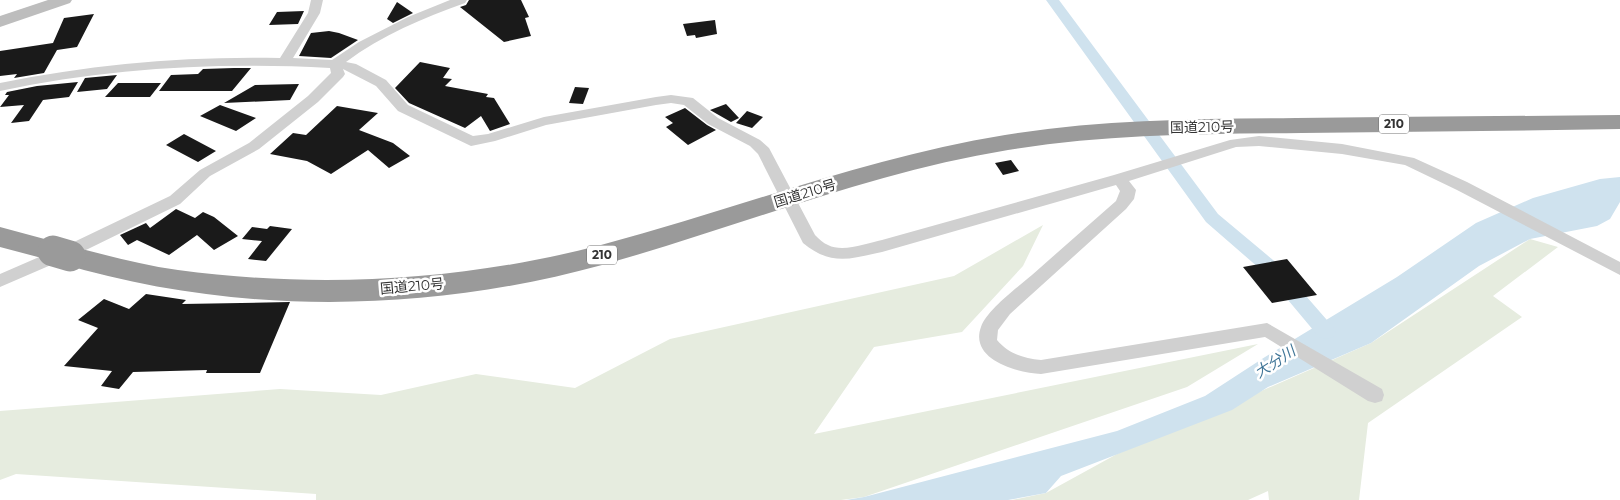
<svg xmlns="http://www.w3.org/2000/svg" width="1620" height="500" font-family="Montserrat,'Noto Sans JP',sans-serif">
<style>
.green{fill:#e6ecdf}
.water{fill:#cfe2ee}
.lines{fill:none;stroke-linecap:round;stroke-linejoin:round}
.canal{fill:#cfe2ee;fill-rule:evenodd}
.building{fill:#1a1a1a}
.street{fill:#d0d0d0;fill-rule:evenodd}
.secondary{fill:#bdbdbd;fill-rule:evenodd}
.highway{fill:#9a9a9a;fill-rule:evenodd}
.highway-bridge{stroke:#9a9a9a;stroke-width:31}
.labels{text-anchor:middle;stroke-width:5;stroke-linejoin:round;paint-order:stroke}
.shield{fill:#fff;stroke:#707070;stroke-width:1}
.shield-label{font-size:12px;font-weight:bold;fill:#333}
.street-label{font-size:14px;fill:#333;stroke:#fff}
.water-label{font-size:15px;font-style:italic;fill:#3f7597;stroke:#fff}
</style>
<rect width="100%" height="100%" fill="#fff"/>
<!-- green -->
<path class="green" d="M 1043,225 L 1023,266 L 962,332 L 874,347 L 814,434 L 1258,344 L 1187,387 L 864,497 L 841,500 L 316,500 L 316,494 L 16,474 L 0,480 L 0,411 L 280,389 L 381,395 L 476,374 L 575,388 L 670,339 L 954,276 Z
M 1530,239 L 1558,247 L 1493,296 L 1522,317 L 1368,423 L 1359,500 L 1269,500 L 1268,491 L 1248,500 L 1012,500 L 1046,493 L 1117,454 L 1371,343 Z"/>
<!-- water -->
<path class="water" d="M 1620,177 L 1620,202 L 1610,219 L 1597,226 L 1530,239 L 1479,266 L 1371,343 L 1268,387 L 1232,410 L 1061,476 L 1046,493 L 1008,500 L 846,500 L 864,497 L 1117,431 L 1205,396 L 1265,357 L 1397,277 L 1476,223 L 1533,198 L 1600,179 Z"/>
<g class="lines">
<!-- canal -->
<path class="canal" d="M 1046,0 L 1059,0 L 1218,214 L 1279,265 L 1333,327 L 1336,332 L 1333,337 L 1326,339 L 1319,337 L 1267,275 L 1206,222 Z"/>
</g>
<!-- building -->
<path class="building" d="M 469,0 L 521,0 L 529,17 L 525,18 L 531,36 L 504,42 L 460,7 L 466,5 Z
M 397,2 L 413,13 L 393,23 L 387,19 Z
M 304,11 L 298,24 L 269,25 L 277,12 Z
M 94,14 L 77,47 L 57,50 L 44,73 L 14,78 L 17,74 L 0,76 L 0,51 L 53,43 L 64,18 Z
M 715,20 L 717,34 L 696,38 L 695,35 L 687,36 L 683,24 Z
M 329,31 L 339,33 L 358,40 L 331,58 L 299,56 L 311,33 Z
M 420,62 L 450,68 L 443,78 L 452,79 L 445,86 L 488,94 L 486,97 L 494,98 L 510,124 L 490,131 L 481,116 L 465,128 L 409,103 L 395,88 Z
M 234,68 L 251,68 L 232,91 L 159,91 L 171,75 L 198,74 L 203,69 Z
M 117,75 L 107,89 L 77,92 L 85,78 Z
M 78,82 L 69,97 L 43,100 L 29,121 L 11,123 L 24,105 L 0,107 L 9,95 L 5,95 L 7,92 L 37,86 Z
M 118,83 L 161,83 L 150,97 L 105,97 Z
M 299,84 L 290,100 L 224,103 L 255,85 Z
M 575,87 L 589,88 L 583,104 L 569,103 Z
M 726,104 L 739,118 L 731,122 L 710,110 Z
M 220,105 L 256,118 L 236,131 L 200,116 Z
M 337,106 L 378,113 L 359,130 L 393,143 L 410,156 L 389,168 L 368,150 L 331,174 L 307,161 L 270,154 L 293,133 L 306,135 Z
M 685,108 L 707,125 L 716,130 L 688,145 L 666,127 L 673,123 L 665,117 Z
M 747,111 L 763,117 L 752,128 L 736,123 Z
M 184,134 L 216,151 L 198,162 L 166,145 Z
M 1011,160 L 1019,171 L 1003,175 L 995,163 Z
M 176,209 L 195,218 L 203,212 L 214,217 L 238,236 L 214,250 L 197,235 L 169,255 L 137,240 L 128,245 L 120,235 L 146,223 L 150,228 Z
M 270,226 L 292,229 L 266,261 L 248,259 L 262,241 L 242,239 L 252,227 L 267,229 Z
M 1287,259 L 1317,295 L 1272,303 L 1243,267 Z
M 146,294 L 186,300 L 182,304 L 290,302 L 260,373 L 206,373 L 207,370 L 133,372 L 119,389 L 101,386 L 112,371 L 64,366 L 98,328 L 78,320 L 104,299 L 129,309 Z"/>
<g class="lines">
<!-- street -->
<path class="street" d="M 311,0 L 323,0 L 320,13 L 293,58 L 332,60 L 359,42 L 408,17 L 450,0 L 467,0 L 465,3 C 423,18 382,35 346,62 L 356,64 L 386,80 L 408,105 L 473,136 L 488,134 L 544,117 L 656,97 L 671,95 L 693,98 L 718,118 L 760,140 L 769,148 L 815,235 C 819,239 823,243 828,245 C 843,253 867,243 882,240 L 1114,175 L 1230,140 L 1259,136 L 1342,144 L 1414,158 L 1467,182 L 1620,262 L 1620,275 L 1457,190 L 1405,165 L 1342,154 L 1259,146 L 1236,147 L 1129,181 L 1136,190 L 1134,199 L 1126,209 L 1010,314 L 998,330 L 997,340 C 1009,354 1023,358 1041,360 L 1267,323 L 1382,389 L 1384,395 L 1382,401 L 1375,403 L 1368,401 L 1265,337 L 1041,374 C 1018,373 969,360 981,327 C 987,310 1018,287 1032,275 C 1060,250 1088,226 1116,201 L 1120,191 L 1116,185 L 882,252 C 850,259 831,266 803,243 L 758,154 L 750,146 L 708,124 L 684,105 L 671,103 L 656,105 L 546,125 L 495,141 L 471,146 L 398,111 L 376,86 L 343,69 L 345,74 L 343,77 L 318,102 L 259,149 L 210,176 L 180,204 L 88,249 L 0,287 L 0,274 L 76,241 L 170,196 L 200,170 L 249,143 L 308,96 L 331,73 L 330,68 C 218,62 109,68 0,91 L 0,83 C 93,64 185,56 280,58 L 308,13 Z"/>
<!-- secondary -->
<path class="secondary" d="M 48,0 L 72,0 L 70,3 L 0,27 L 0,16 Z"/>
<!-- highway -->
<path class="highway" d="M 1620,115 L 1620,129 C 1514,131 1408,132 1302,133 C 1203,134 1105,134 1008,150 C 868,173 738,227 602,265 C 427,313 235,316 60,263 L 58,259 L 53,261 L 0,247 L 0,227 L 63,244 L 65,248 L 70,246 C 106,255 141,265 178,270 C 318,289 464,281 601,245 C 737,209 865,158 1005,135 C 1101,119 1199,119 1296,118 C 1404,117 1512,116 1620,115 Z"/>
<!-- highway-bridge -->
<path class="highway-bridge" d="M 53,251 L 70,256"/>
</g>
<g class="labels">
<!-- shield labels -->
<g class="shield">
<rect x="1379" y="114.5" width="30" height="19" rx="4"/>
<rect x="587" y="245.5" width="30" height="19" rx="4"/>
</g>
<g class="shield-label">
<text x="1394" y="128">210</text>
<text x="602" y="259">210</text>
</g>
<!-- street labels -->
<g class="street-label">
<text transform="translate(1202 127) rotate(-1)" y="5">国道210号</text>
<text transform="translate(805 193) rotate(-17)" y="5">国道210号</text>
<text transform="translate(412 286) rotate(-5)" y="5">国道210号</text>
</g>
<!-- water labels -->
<g class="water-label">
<text transform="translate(1275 362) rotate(-33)" y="5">大分川</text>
</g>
</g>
</svg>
